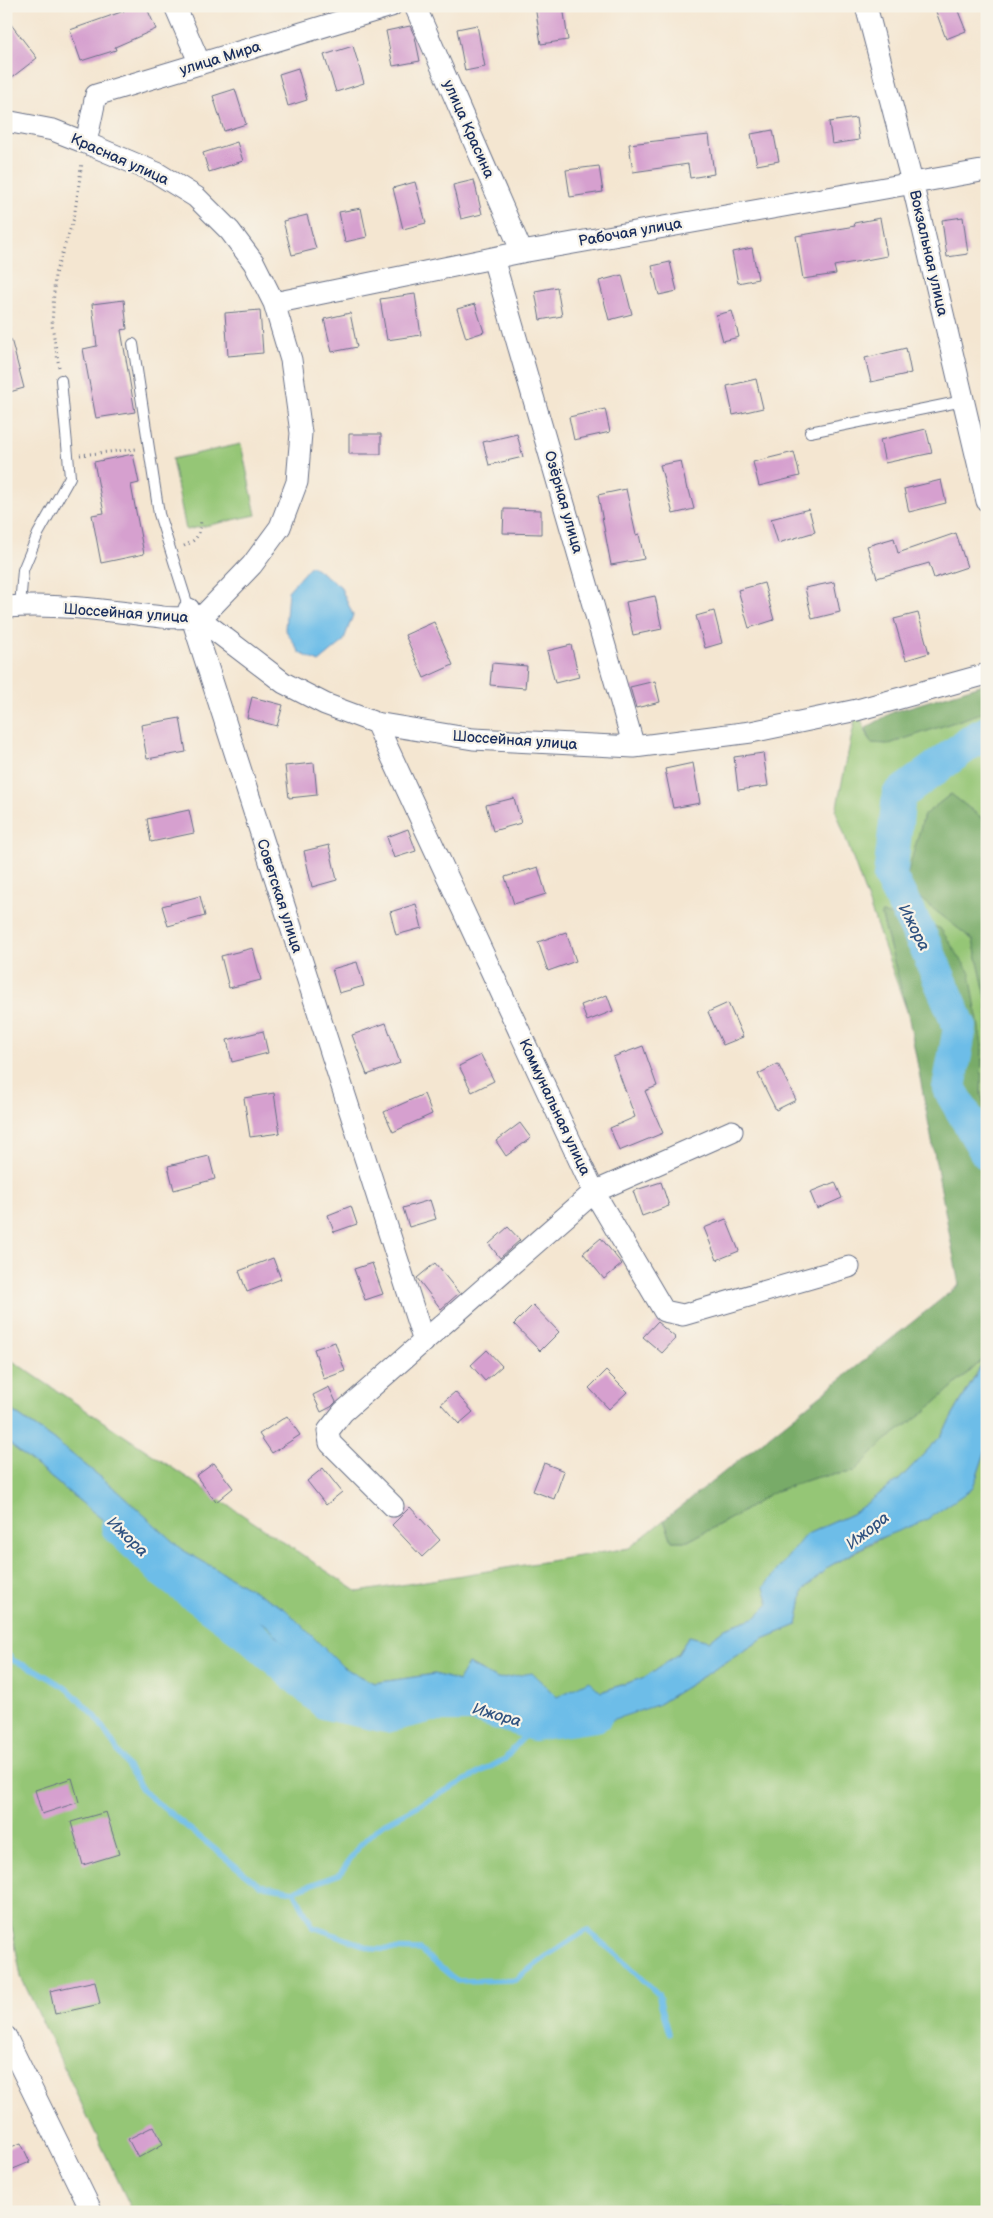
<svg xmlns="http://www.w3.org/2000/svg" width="993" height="2218" font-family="'Balsamiq Sans',sans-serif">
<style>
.green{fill:#95c676;stroke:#587a6a}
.forest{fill:#78ab67;stroke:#4a6d62}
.water{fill:#6dbde8;stroke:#4476a3}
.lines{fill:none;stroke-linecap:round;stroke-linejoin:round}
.stream{stroke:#6dbde8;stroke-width:5.5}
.river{stroke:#6dbde8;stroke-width:34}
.building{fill:#d6a0cf}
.lane-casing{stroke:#676f86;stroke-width:12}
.street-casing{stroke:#676f86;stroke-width:23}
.path{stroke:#676f86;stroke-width:3;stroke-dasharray:1 4;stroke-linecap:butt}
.lane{stroke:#fff;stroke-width:10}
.street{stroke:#fff;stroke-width:21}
.labels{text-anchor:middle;stroke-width:4.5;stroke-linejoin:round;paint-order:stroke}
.street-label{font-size:15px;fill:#1b2f5e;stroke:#f7f3e8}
.water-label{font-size:16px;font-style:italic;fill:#305280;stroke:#f7f3e8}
</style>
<rect width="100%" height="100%" fill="#f7f3e8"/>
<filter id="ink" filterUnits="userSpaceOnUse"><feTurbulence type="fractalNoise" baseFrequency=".02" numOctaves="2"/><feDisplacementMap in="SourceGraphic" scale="10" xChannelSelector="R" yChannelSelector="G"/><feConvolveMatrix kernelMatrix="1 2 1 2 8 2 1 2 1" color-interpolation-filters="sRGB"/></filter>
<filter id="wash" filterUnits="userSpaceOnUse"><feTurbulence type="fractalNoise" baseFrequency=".0096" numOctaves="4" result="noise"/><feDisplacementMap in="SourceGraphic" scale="20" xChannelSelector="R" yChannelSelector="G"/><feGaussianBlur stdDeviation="1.12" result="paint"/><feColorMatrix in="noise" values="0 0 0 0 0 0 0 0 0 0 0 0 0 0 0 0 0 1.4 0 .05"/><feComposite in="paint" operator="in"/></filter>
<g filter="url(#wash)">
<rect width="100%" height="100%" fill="#f4e6d1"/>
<!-- green -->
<path class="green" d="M 241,444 L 256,515 L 186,530 L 172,459 Z
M 857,710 L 871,743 L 889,744 L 987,711 L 987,822 L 951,794 L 924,815 L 905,886 L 973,940 L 987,1001 L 987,1115 L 981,1094 L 982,1045 L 881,914 L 908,1014 L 836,811 Z
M 986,1357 L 941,1436 L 900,1479 L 852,1514 L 805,1535 L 769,1604 L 756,1618 L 725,1628 L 709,1641 L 689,1636 L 678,1654 L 645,1677 L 600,1692 L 557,1697 L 514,1677 L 497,1679 L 469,1664 L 458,1681 L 434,1674 L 374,1683 L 344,1668 L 285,1609 L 181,1549 L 119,1492 L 53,1439 L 8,1408 L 11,1360 L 358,1592 L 629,1548 L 664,1520 L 672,1541 L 688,1541 L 739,1514 L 773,1492 L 817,1477 L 854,1472 L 886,1440 L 921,1415 Z
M 6,1441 L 146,1555 L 186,1583 L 266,1625 L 298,1657 L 325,1694 L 467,1709 L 527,1707 L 555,1724 L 657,1705 L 763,1639 L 797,1625 L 803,1591 L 828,1567 L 973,1488 L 987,1446 L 987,2212 L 133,2212 L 21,1977 L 6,1895 Z"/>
<!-- forest -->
<path class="forest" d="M 987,683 L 987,711 L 889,744 L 871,743 L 866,728 L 893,712 Z
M 951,794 L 987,822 L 987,1001 L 973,940 L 904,886 L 924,815 Z
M 881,913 L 940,928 L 970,973 L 982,1045 L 981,1094 L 987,1115 L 987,1356 L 921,1415 L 886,1440 L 854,1472 L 817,1477 L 773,1492 L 739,1514 L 688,1541 L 672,1541 L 664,1520 L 959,1285 L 908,1014 Z"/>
<!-- water -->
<path class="water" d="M 311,565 L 340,586 L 353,615 L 343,642 L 319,662 L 300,653 L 285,629 L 288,591 Z
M 987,1356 L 987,1446 L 973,1488 L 926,1520 L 875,1540 L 828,1567 L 803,1591 L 797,1625 L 763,1639 L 657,1705 L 600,1724 L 555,1724 L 527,1707 L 376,1711 L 325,1693 L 298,1657 L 266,1625 L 186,1583 L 146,1555 L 6,1441 L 6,1407 L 53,1439 L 119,1492 L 181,1549 L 285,1609 L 344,1668 L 374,1683 L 435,1674 L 458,1681 L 468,1664 L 497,1679 L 532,1673 L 557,1697 L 589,1681 L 601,1692 L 645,1677 L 678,1654 L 689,1636 L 709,1641 L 725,1628 L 756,1617 L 769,1604 L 764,1587 L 805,1535 L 852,1514 L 900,1479 L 941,1436 Z"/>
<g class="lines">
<!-- stream -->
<path class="stream" d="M 6,1653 L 14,1661 L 36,1670 L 69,1690 L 96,1717 L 144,1792 L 259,1885 L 294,1891 L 340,1874 L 359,1846 L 380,1826 L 505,1759 L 534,1724
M 294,1891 L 313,1927 L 374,1949 L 420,1950 L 457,1981 L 515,1980 L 551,1953 L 587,1930 L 626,1963 L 658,1994 L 669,2033"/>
<!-- river -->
<path class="river" d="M 987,733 L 975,739 L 899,795 L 890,877 L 925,945 L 960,1027 L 949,1088 L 987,1153
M 118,1527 L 167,1574 L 251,1636 L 326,1703 L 386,1716 L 432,1705 L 474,1705 L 534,1724 L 596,1715"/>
</g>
<g id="blocks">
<!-- building -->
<path class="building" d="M 122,6 L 146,6 L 156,29 L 115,47 L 116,50 L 81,61 L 70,30 L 124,11 Z
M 535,6 L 563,6 L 568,40 L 541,44 Z
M 934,6 L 956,6 L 966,31 L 946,39 Z
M 6,18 L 37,58 L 6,82 Z
M 477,25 L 485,67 L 465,71 L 457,29 Z
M 410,26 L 415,37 L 420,61 L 393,66 L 386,31 Z
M 353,46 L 364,83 L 336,92 L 324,55 Z
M 298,68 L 307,100 L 288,106 L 279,74 Z
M 235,89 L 246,124 L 224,131 L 213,96 Z
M 856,118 L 859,140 L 832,144 L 829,122 Z
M 773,130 L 779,161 L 757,165 L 751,134 Z
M 709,135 L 714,174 L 690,178 L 688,164 L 633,172 L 629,144 Z
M 237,142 L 243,161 L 209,172 L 203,153 Z
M 599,166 L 603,192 L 570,197 L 566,170 Z
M 474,180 L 482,214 L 461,219 L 453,185 Z
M 415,182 L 426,223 L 403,229 L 393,188 Z
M 361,208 L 367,237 L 345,242 L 339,212 Z
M 307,215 L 316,249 L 292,255 L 283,221 Z
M 963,217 L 968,254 L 947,257 L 942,220 Z
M 880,218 L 887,256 L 834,266 L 836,274 L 803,279 L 796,236 L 855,226 L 854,223 Z
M 752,248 L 758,279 L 738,283 L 732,252 Z
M 670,262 L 677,291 L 659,295 L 652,266 Z
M 622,275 L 632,314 L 609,320 L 599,281 Z
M 557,287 L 562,316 L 540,320 L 535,291 Z
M 415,294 L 421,335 L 387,340 L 380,299 Z
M 124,300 L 127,329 L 121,330 L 135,412 L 96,418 L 83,349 L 97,346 L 92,304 Z
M 475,304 L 484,332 L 466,338 L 457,309 Z
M 260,310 L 263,353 L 228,356 L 225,313 Z
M 732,311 L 739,337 L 723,341 L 716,315 Z
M 350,313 L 357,347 L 332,352 L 324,319 Z
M 11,339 L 24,388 L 6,393 L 6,340 Z
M 906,348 L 911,373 L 871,382 L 865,358 Z
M 756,379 L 763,408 L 733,415 L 727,386 Z
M 605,409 L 610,432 L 574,440 L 569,417 Z
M 926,429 L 932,453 L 885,463 L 880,440 Z
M 349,434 L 381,434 L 381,454 L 349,454 Z
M 517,434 L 523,457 L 489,465 L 483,442 Z
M 794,452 L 800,476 L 759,486 L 753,462 Z
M 133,454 L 139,483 L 131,485 L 144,554 L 101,563 L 92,515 L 104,513 L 94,462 Z
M 681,461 L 687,490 L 689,490 L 694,509 L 673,514 L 660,465 Z
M 941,480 L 946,503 L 909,512 L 904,489 Z
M 626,489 L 636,535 L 639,534 L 644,559 L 611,565 L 598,495 Z
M 504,509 L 541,510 L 541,534 L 503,533 Z
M 809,509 L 815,532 L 778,543 L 771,519 Z
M 956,533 L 967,567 L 934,578 L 929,563 L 877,578 L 867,546 L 894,538 L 898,553 Z
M 834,582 L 840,612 L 812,619 L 805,588 Z
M 764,583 L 774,620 L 749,628 L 738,590 Z
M 655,596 L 662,629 L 633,635 L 626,602 Z
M 714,611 L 722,643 L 705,648 L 696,616 Z
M 918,613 L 929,653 L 906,660 L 894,619 Z
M 434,622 L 453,665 L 424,678 L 405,635 Z
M 571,645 L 579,677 L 555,683 L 547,651 Z
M 492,663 L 527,666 L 525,688 L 490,685 Z
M 655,681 L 660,702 L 636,708 L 630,687 Z
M 252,697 L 283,705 L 277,726 L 247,718 Z
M 180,718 L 186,752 L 147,759 L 141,725 Z
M 763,753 L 768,786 L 738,790 L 734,757 Z
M 314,763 L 317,795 L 289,798 L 285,766 Z
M 693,763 L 700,803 L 673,808 L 665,769 Z
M 514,798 L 521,823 L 493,831 L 486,805 Z
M 189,810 L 194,833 L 151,842 L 147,819 Z
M 408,829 L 416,851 L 394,858 L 387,837 Z
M 329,845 L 337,880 L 312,887 L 304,851 Z
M 538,867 L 546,894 L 514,904 L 505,877 Z
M 200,896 L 205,916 L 168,926 L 162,906 Z
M 416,904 L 422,928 L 396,935 L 390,912 Z
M 566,932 L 576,961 L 548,971 L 538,942 Z
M 253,948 L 261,980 L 229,988 L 221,956 Z
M 357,962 L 364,986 L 339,993 L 332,969 Z
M 607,995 L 613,1011 L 587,1021 L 581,1005 Z
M 728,1003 L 743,1037 L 723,1045 L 708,1012 Z
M 386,1023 L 400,1063 L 367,1075 L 352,1035 Z
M 263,1031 L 268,1053 L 232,1062 L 227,1040 Z
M 643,1046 L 657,1086 L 645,1091 L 663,1133 L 619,1151 L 610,1128 L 635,1117 L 613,1057 Z
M 481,1055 L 494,1081 L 472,1092 L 459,1066 Z
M 778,1064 L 796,1100 L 776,1110 L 758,1074 Z
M 274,1093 L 280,1133 L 250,1137 L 244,1098 Z
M 424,1094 L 432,1114 L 393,1132 L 384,1112 Z
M 520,1123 L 531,1138 L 506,1156 L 496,1141 Z
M 209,1156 L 215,1179 L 174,1190 L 168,1166 Z
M 661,1182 L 669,1206 L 642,1216 L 633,1191 Z
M 835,1182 L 842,1198 L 817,1209 L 810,1192 Z
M 430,1200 L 436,1219 L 409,1227 L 403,1208 Z
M 351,1206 L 357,1224 L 334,1232 L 328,1215 Z
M 726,1219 L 739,1251 L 717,1260 L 704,1228 Z
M 508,1227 L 520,1240 L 500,1258 L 489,1244 Z
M 601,1238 L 622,1264 L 604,1279 L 583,1253 Z
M 273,1258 L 281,1279 L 247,1292 L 239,1271 Z
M 372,1263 L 383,1294 L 365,1300 L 354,1269 Z
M 435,1263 L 459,1293 L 441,1309 L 417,1278 Z
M 533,1305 L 559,1332 L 540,1351 L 514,1324 Z
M 657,1322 L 676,1338 L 662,1353 L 643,1337 Z
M 335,1342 L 345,1371 L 324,1379 L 314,1349 Z
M 487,1350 L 502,1366 L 485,1381 L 471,1365 Z
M 606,1371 L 627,1392 L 609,1409 L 589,1388 Z
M 329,1387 L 336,1402 L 331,1407 L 321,1412 L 313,1395 Z
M 455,1392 L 473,1412 L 459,1424 L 441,1404 Z
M 287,1416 L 300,1435 L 272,1453 L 259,1434 Z
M 214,1463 L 233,1488 L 216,1502 L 196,1476 Z
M 544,1463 L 564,1471 L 554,1499 L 533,1491 Z
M 323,1468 L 342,1492 L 326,1505 L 307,1481 Z
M 410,1507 L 440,1540 L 422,1557 L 392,1525 Z
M 72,1778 L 79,1802 L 42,1814 L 35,1790 Z
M 106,1812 L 119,1854 L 83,1865 L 71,1822 Z
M 95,1981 L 100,2004 L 55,2014 L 50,1991 Z
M 154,2126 L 163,2144 L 138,2158 L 128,2139 Z
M 21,2143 L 30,2162 L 6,2172 L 6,2149 Z"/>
</g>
</g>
<g filter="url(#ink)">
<use href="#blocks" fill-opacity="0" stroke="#676f86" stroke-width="1"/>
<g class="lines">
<!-- lane casing -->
<g class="lane-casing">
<path id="lane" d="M 133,344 L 159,514 L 189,609
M 810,432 L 963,401
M 20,606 L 23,570 L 38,534 L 70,477 L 61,380"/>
</g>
<!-- street casing -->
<g class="street-casing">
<path id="street" d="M 175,6 L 200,64
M 415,6 L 522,252
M 866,6 L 912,182 L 987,501
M 6,121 L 53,130 L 86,143 L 157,173 L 196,197 L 230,231 L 254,263 L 274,303 L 291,360 L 301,433 L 297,482 L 280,527 L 252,565 L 200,619
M 86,143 L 96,95 L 391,6
M 493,258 L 634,747
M 274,303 L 522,252 L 987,170
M 6,607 C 57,603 111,611 162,617 C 175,619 187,616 200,619 L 284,683 L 325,704 L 376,723 L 473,739 L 634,747 L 751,732 L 857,710 L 987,674
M 189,609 L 424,1342
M 376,723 L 594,1192 L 664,1311 L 683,1315 L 849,1267
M 393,1506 L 330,1443 L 328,1431 L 343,1412 L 594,1192 L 732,1131
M 6,2037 L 92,2212"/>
</g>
<!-- path -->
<path class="path" d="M 59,367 L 52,325 L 55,274 L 74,218 L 82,163
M 80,455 L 136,449
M 184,546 C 197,540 200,535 201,520"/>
<!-- lane -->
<use href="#lane" class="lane"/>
<!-- street -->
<use href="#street" class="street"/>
</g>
</g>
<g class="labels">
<!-- street labels -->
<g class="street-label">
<text transform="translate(220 58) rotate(-17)" y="5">улица Мира</text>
<text transform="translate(469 129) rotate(66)" y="5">улица Красина</text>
<text transform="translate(120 159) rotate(24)" y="5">Красная улица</text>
<text transform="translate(630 232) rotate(-10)" y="5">Рабочая улица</text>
<text transform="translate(929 253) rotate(77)" y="5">Вокзальная улица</text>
<text transform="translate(564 502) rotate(74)" y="5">Озёрная улица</text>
<text transform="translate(126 613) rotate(4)" y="5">Шоссейная улица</text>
<text transform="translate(515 740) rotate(4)" y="5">Шоссейная улица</text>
<text transform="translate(280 896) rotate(72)" y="5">Советская улица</text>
<text transform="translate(555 1107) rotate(65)" y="5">Коммунальная улица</text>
</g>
<!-- water labels -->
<g class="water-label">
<text transform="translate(915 927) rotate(63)" y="6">Ижора</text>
<text transform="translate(867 1530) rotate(-38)" y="6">Ижора</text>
<text transform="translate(128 1536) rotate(44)" y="6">Ижора</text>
<text transform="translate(497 1714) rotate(16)" y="6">Ижора</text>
</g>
</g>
<!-- margin -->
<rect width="993" height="2218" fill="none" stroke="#f7f3e8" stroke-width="25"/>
</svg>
